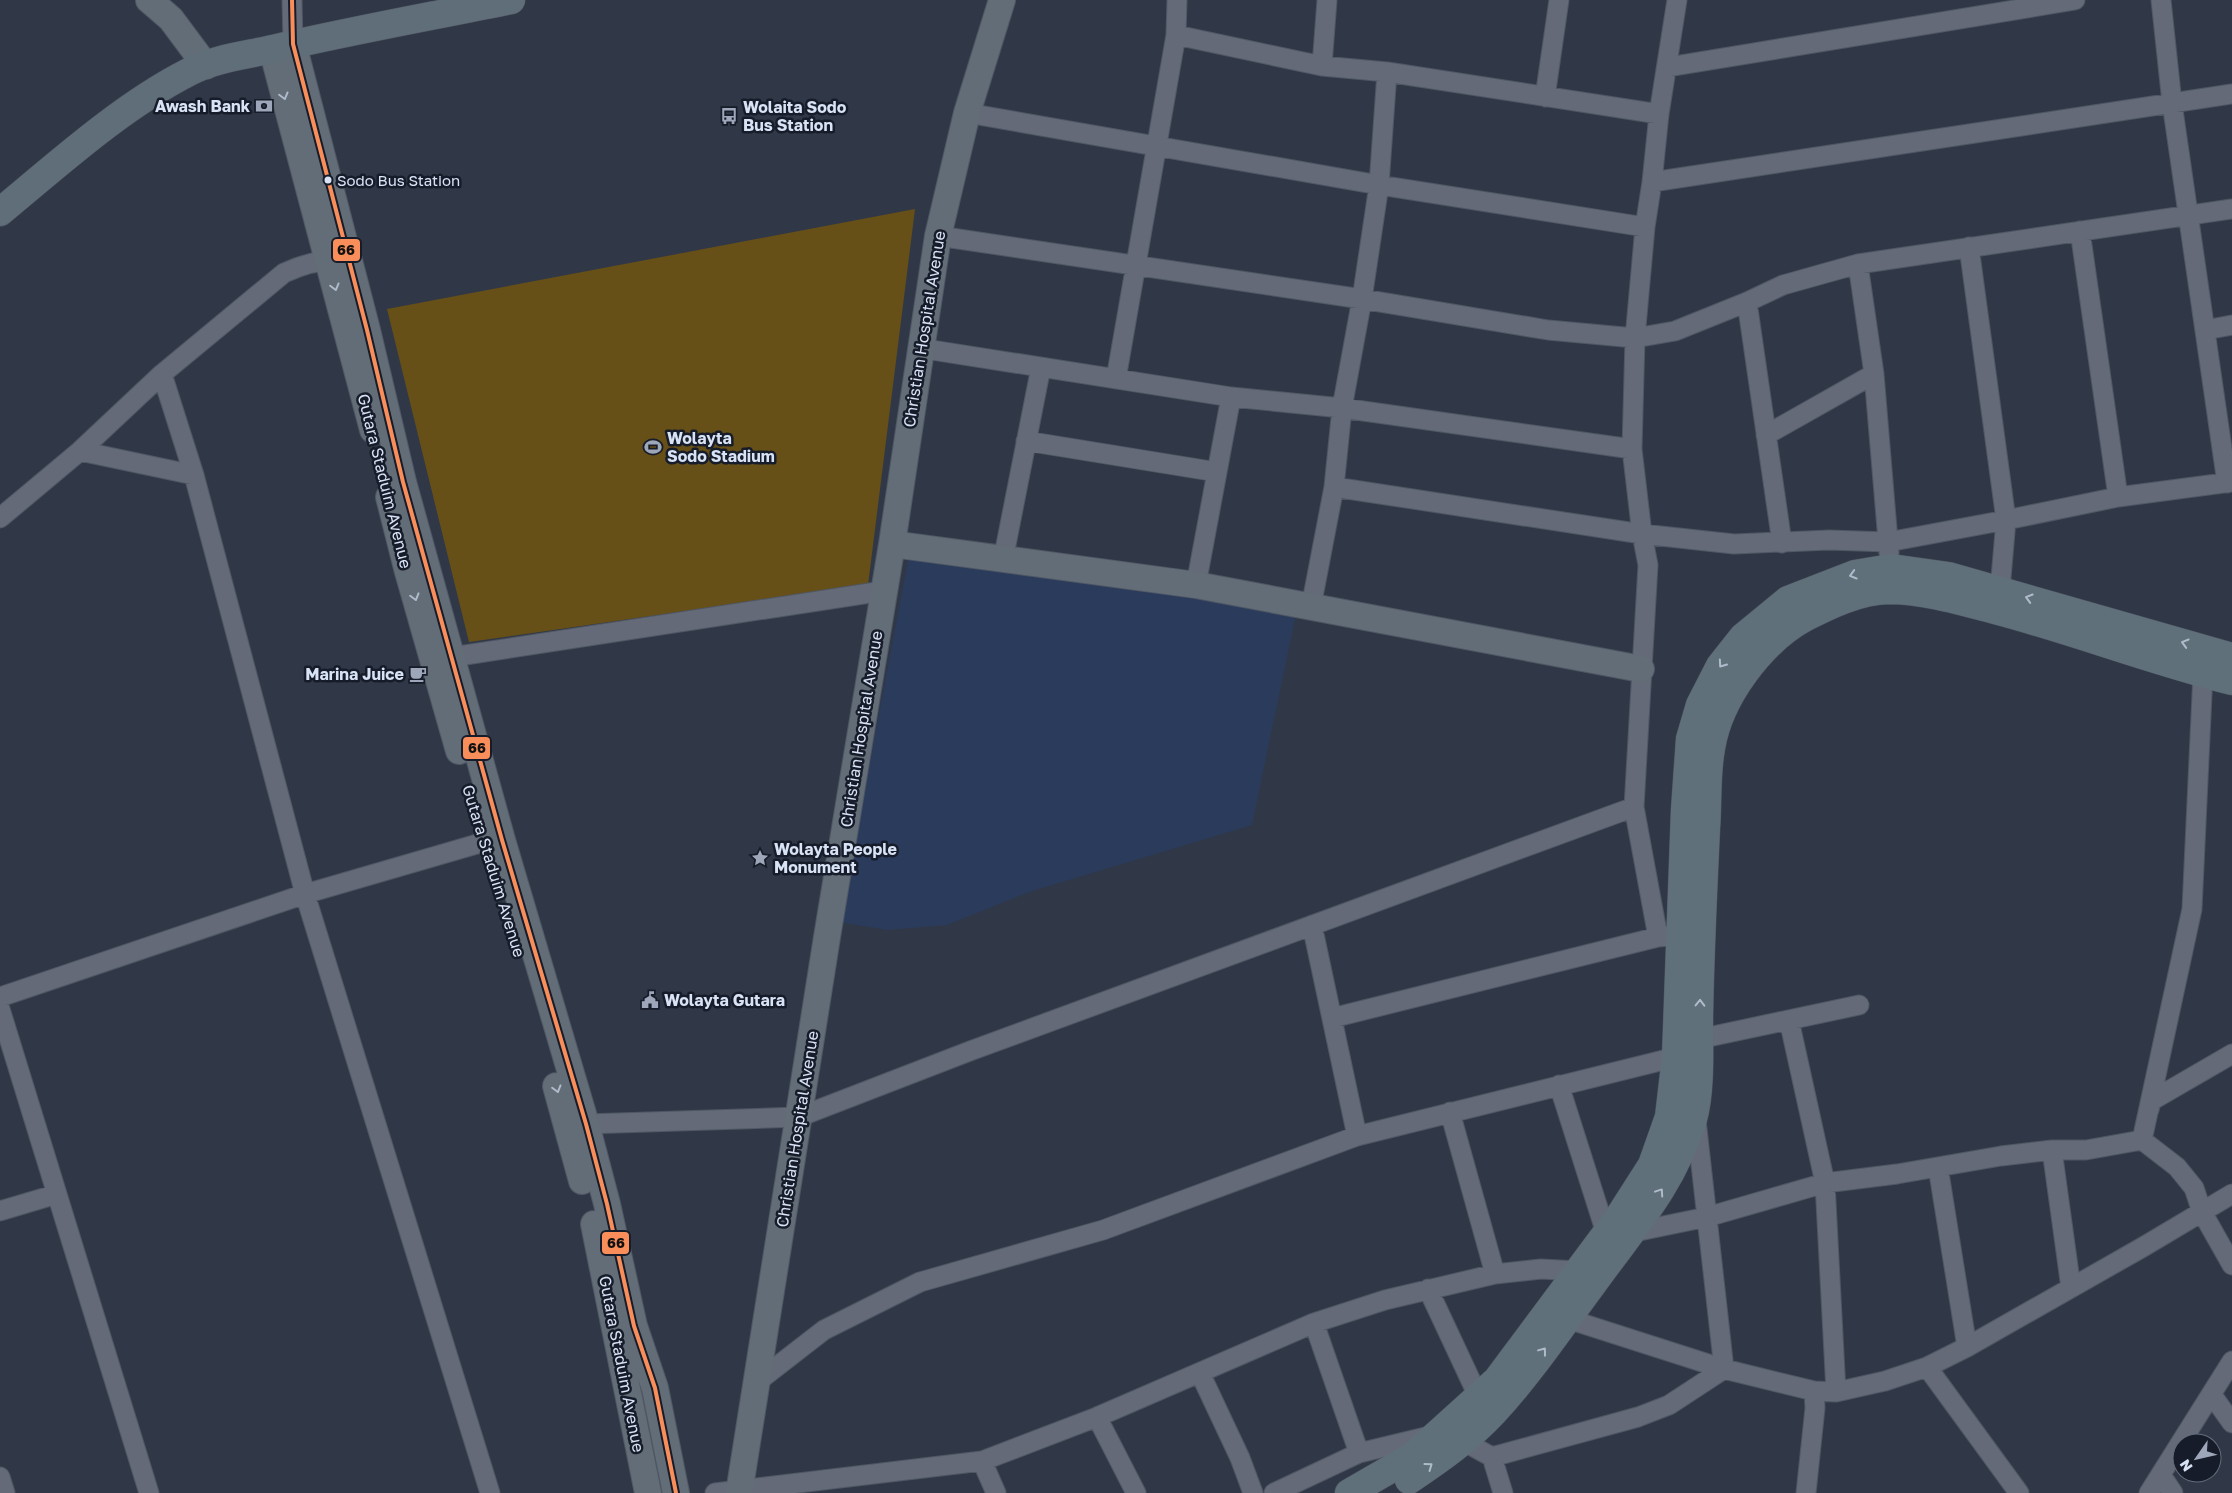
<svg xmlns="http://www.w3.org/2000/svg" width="2232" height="1493" font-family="'Golos Text',sans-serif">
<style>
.built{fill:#2b3b5c}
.green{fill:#674f18}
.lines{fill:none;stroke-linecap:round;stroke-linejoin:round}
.minor-casing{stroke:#4f5764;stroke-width:21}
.secondary-casing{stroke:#4f5764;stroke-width:28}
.primary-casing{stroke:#4f5764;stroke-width:29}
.trunk-casing{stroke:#4f5764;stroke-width:29}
.minor{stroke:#646a77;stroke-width:19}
.secondary{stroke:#626d77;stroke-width:26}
.primary{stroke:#606e79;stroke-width:28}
.trunk{stroke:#60707a;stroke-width:28}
.bus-1-casing{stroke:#161c29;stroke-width:8}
.bus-1{stroke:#fa8e5a;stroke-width:4}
.oneway{stroke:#afbaca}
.oneway2{stroke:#afbbcb}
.bus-dot{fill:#d9e3f6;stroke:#161c29;stroke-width:2}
.labels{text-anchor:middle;stroke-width:5;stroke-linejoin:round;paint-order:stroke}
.bus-label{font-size:15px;fill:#d9e3f6;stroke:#161c29;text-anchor:start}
.poi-label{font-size:16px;font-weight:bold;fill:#d9e3f6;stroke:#161c29;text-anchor:start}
.street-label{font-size:16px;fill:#d9e3f6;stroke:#161c29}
.line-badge{stroke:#161c29;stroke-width:2}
.pale-badge-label{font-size:14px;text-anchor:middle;font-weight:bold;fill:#111}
</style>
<rect width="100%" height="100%" fill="#303847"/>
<!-- built -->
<path class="built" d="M 909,555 L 1167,588 L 1296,614 L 1252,825 L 1032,891 L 947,925 L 887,930 L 840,922 Z"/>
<!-- green -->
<path class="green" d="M 915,209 L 868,585 L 469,642 L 387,309 Z"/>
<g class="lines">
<!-- minor casing -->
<g class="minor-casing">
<path id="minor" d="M 292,0 L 293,44
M 2161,0 L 2172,103 L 2227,483
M 1176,35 L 1322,66 L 1387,72 L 1659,114
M 1322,66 L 1327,0
M 1668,67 L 2075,0
M 1545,97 L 1559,0
M 967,113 L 1379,185 L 1645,227
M 1652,182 L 2232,94
M 2080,231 L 2118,497
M 938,236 L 1362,299 L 1548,330 L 1635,338 L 1675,331 L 1747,302 L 1783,285 L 1858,264 L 2232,209
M 1969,247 L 2006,520 L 2000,590
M 1858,264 L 1874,374 L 1889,553
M 1747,302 L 1782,543
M 2205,330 L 2232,325
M 919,348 L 1231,397 L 1342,408 L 1632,449
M 162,374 L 194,475 L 305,894 L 490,1493
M 1116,379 L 1176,35 L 1177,0
M 1766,435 L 1874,374
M 1026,441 L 1217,472
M 80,451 L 194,475
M 1334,487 L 1642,534 L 1734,544 L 1829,540 L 1888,542 L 2006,520 L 2118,497 L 2232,482
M 0,518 L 80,451 L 162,374 L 284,273 C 301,265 320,260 339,260
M 1003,560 L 1041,367
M 1196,585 L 1231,397
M 1311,607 L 1334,487 L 1342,408 L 1362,299 L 1379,185 L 1387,72
M 452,657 L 883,591
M 1312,925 L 1357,1136
M 1658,937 L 1634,807 L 1648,565 L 1642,534 L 1632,449 L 1635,338 L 1645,227 L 1652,182 L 1659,114 L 1677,0
M 0,997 L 305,894 L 484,842 L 502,840
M 0,1009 L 149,1493
M 1332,1018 L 1658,937 L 1671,936
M 1789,1020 L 1825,1183 L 1836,1392
M 1699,1039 L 1859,1005
M 1559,1085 L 1606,1233
M 2149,1110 L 2151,1101 L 2232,1054
M 1450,1112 L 1495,1274
M 574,1127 L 586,1124 L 799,1117 L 970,1051 L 1634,807
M 2142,1140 L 2192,909 L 2203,673
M 2052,1150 L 2071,1288
M 1938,1167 L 1967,1347
M 0,1211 L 57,1194
M 1634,1232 L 1707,1217 L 1825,1183 L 1897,1174 L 2001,1156 L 2052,1150 L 2086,1150 L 2142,1140 L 2177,1167 L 2194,1188 L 2202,1212 L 2232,1265
M 1428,1289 L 1479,1398
M 1568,1319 L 1724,1369 L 1814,1391 L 1836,1392 L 1885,1381 L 1927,1367 L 1967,1347 L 2143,1247 L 2232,1194
M 1314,1323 L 1359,1453
M 1927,1367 L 2019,1493
M 1200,1373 L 1240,1458 L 1253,1493
M 757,1382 L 824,1330 L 920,1282 L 1103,1230 L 1357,1136 L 1676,1057 L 1686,1057
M 2212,1395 L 2232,1423
M 1097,1417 L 1136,1493
M 1463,1441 L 1492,1457 L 1503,1493
M 1492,1457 L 1638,1417 L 1669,1405 L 1724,1369 L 1696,1120
M 982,1461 L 996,1493
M 2161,1475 L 2173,1493
M 0,1477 L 5,1493
M 715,1493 L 982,1461 L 1097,1417 L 1314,1323 L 1385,1300 L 1495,1274 L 1541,1269 L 1578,1271 L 1584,1276
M 1274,1493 L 1359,1453 L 1434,1435
M 1806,1493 L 1815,1408 L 1814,1391
M 2149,1493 L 2232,1361"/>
</g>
<!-- secondary casing -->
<g class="secondary-casing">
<path id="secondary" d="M 149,0 L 171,19 L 206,66
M 293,44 L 367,330 L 403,482 L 502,840 L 586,1124 L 607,1204 L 634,1326 L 655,1388 L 676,1493
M 272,49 L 373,430
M 389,497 L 408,572 L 459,751
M 892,544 L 1196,585 L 1641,669
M 556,1086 L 582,1181
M 594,1224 L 648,1493
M 739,1493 L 827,937 L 892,544 L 938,236 L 967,113 L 1002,0"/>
</g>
<!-- primary casing -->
<g class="primary-casing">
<path id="primary" d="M 0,212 C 58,164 122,106 189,72 C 215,58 248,55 277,48 C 354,30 433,16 511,0"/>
</g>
<!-- trunk casing -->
<g class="trunk-casing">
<path id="trunk" d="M 1409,1480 C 1439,1460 1469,1439 1494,1412 C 1530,1373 1560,1328 1592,1285 C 1632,1229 1672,1187 1693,1119 C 1701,1091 1699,1047 1699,1017 C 1700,954 1703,891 1706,828 C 1708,802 1706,774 1711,748 C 1719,698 1761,641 1806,617 C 1831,604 1859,591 1888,590 C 1924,590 1961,601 1995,610 C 2075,631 2152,661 2232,681
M 1349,1493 L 1413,1456 L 1497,1380 L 1620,1215 L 1652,1165 L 1669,1117 L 1676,1057 L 1685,810 L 1690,739 L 1700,705 L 1720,666 L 1743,637 L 1788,600 L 1855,574 L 1891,568 L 1948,576 L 2232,657"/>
</g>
<!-- minor -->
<use href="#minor" class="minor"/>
<!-- secondary -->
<use href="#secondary" class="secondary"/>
<!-- primary -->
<use href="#primary" class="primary"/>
<!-- trunk -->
<use href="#trunk" class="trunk"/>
<!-- bus-1 casing -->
<g class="bus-1-casing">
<path id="bus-1" d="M 292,0 L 293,44 L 367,330 L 403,482 L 502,840 L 586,1124 L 607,1204 L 634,1326 L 655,1388 L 676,1493"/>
</g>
<!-- bus-1 -->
<use href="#bus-1" class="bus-1"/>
</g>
<!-- one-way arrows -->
<defs><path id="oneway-chevron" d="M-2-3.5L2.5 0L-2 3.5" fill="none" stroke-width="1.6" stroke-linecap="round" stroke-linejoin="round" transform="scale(1.25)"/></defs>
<g class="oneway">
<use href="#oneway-chevron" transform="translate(284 96) rotate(75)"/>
<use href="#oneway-chevron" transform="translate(335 287) rotate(75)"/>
<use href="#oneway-chevron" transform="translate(415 597) rotate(74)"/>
<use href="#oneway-chevron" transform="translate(557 1089) rotate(74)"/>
</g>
<g class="oneway2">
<use href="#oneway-chevron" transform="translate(1853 575) rotate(164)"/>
<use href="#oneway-chevron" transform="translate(2029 598) rotate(-164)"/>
<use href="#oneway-chevron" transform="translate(2185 643) rotate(-164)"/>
<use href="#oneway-chevron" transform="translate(1722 664) rotate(125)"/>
<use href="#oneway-chevron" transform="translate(1700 1003) rotate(-89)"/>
<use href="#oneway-chevron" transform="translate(1660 1192) rotate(-56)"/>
<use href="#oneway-chevron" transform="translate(1543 1351) rotate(-53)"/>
<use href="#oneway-chevron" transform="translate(1429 1466) rotate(-36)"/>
</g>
<!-- icons -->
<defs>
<g id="bank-bare" transform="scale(1.35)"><path d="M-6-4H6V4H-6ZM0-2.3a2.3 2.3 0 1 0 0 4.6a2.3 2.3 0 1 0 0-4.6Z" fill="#9ea7b9" stroke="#161c29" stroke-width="2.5" paint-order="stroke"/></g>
<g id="bus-bare" transform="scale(1.35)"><path d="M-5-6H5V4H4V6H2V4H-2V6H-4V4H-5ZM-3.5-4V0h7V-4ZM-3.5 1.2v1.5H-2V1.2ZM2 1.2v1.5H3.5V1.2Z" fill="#9ea7b9" stroke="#161c29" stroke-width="2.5" paint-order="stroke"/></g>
<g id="stadium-bare" transform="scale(1.35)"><path d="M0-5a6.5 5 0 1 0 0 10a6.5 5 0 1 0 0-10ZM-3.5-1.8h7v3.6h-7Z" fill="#9ea7b9" stroke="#161c29" stroke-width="2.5" paint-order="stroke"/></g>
<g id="cafe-bare" transform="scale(1.35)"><path d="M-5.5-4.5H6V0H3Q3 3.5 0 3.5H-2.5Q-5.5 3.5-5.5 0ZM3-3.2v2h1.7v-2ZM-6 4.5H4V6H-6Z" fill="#9ea7b9" stroke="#161c29" stroke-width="2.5" paint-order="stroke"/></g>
<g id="sight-bare" transform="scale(1.35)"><path d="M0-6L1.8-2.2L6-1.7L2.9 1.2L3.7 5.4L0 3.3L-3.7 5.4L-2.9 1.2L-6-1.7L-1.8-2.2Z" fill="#9ea7b9" stroke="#161c29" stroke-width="2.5" paint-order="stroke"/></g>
<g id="civic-bare" transform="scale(1.35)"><path d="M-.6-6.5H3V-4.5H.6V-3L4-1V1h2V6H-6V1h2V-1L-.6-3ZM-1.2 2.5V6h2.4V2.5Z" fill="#9ea7b9" stroke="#161c29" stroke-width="2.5" paint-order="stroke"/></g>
</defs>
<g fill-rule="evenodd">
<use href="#bank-bare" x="264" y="106"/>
<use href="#bus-bare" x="729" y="116"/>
<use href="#stadium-bare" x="653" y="447"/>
<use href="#cafe-bare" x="418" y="674"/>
<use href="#sight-bare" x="760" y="858"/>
<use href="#civic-bare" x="650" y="1000"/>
</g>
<!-- markers -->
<circle class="bus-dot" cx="328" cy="180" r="4.5"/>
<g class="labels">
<!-- bus labels -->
<g class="bus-label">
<text x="337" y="186">Sodo Bus Station</text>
</g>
<!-- poi labels -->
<g class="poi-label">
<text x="250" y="112" text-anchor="end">Awash Bank</text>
<text x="743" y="113">Wolaita Sodo<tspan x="743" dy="18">Bus Station</tspan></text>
<text x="667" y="444">Wolayta<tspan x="667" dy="18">Sodo Stadium</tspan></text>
<text x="404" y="680" text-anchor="end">Marina Juice</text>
<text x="774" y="855">Wolayta People<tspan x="774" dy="18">Monument</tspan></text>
<text x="664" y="1006">Wolayta Gutara</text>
</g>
<!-- street labels -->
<g class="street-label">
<text transform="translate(924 329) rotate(-81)" y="6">Christian Hospital Avenue</text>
<text transform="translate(385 481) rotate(76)" y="6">Gutara Staduim Avenue</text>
<text transform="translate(861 729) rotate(-81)" y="6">Christian Hospital Avenue</text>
<text transform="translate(494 871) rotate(73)" y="6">Gutara Staduim Avenue</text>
<text transform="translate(797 1129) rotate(-81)" y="6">Christian Hospital Avenue</text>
<text transform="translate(622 1364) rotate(79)" y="6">Gutara Staduim Avenue</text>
</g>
</g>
<g class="line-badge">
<rect x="332" y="238" width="29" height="24" rx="5" fill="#fa8e5a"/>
<rect x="462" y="736" width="29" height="24" rx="5" fill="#fa8e5a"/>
<rect x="601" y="1231" width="29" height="24" rx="5" fill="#fa8e5a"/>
</g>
<g class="pale-badge-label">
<text x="346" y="255">66</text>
<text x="477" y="753">66</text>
<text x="616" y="1248">66</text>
</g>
<!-- north arrow -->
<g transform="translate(2197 1458) rotate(236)"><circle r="24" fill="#161c29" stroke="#646c7b"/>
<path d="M0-4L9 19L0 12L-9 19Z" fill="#9ea7b9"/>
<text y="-8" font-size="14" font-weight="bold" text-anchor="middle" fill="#d9e3f6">N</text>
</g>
</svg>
